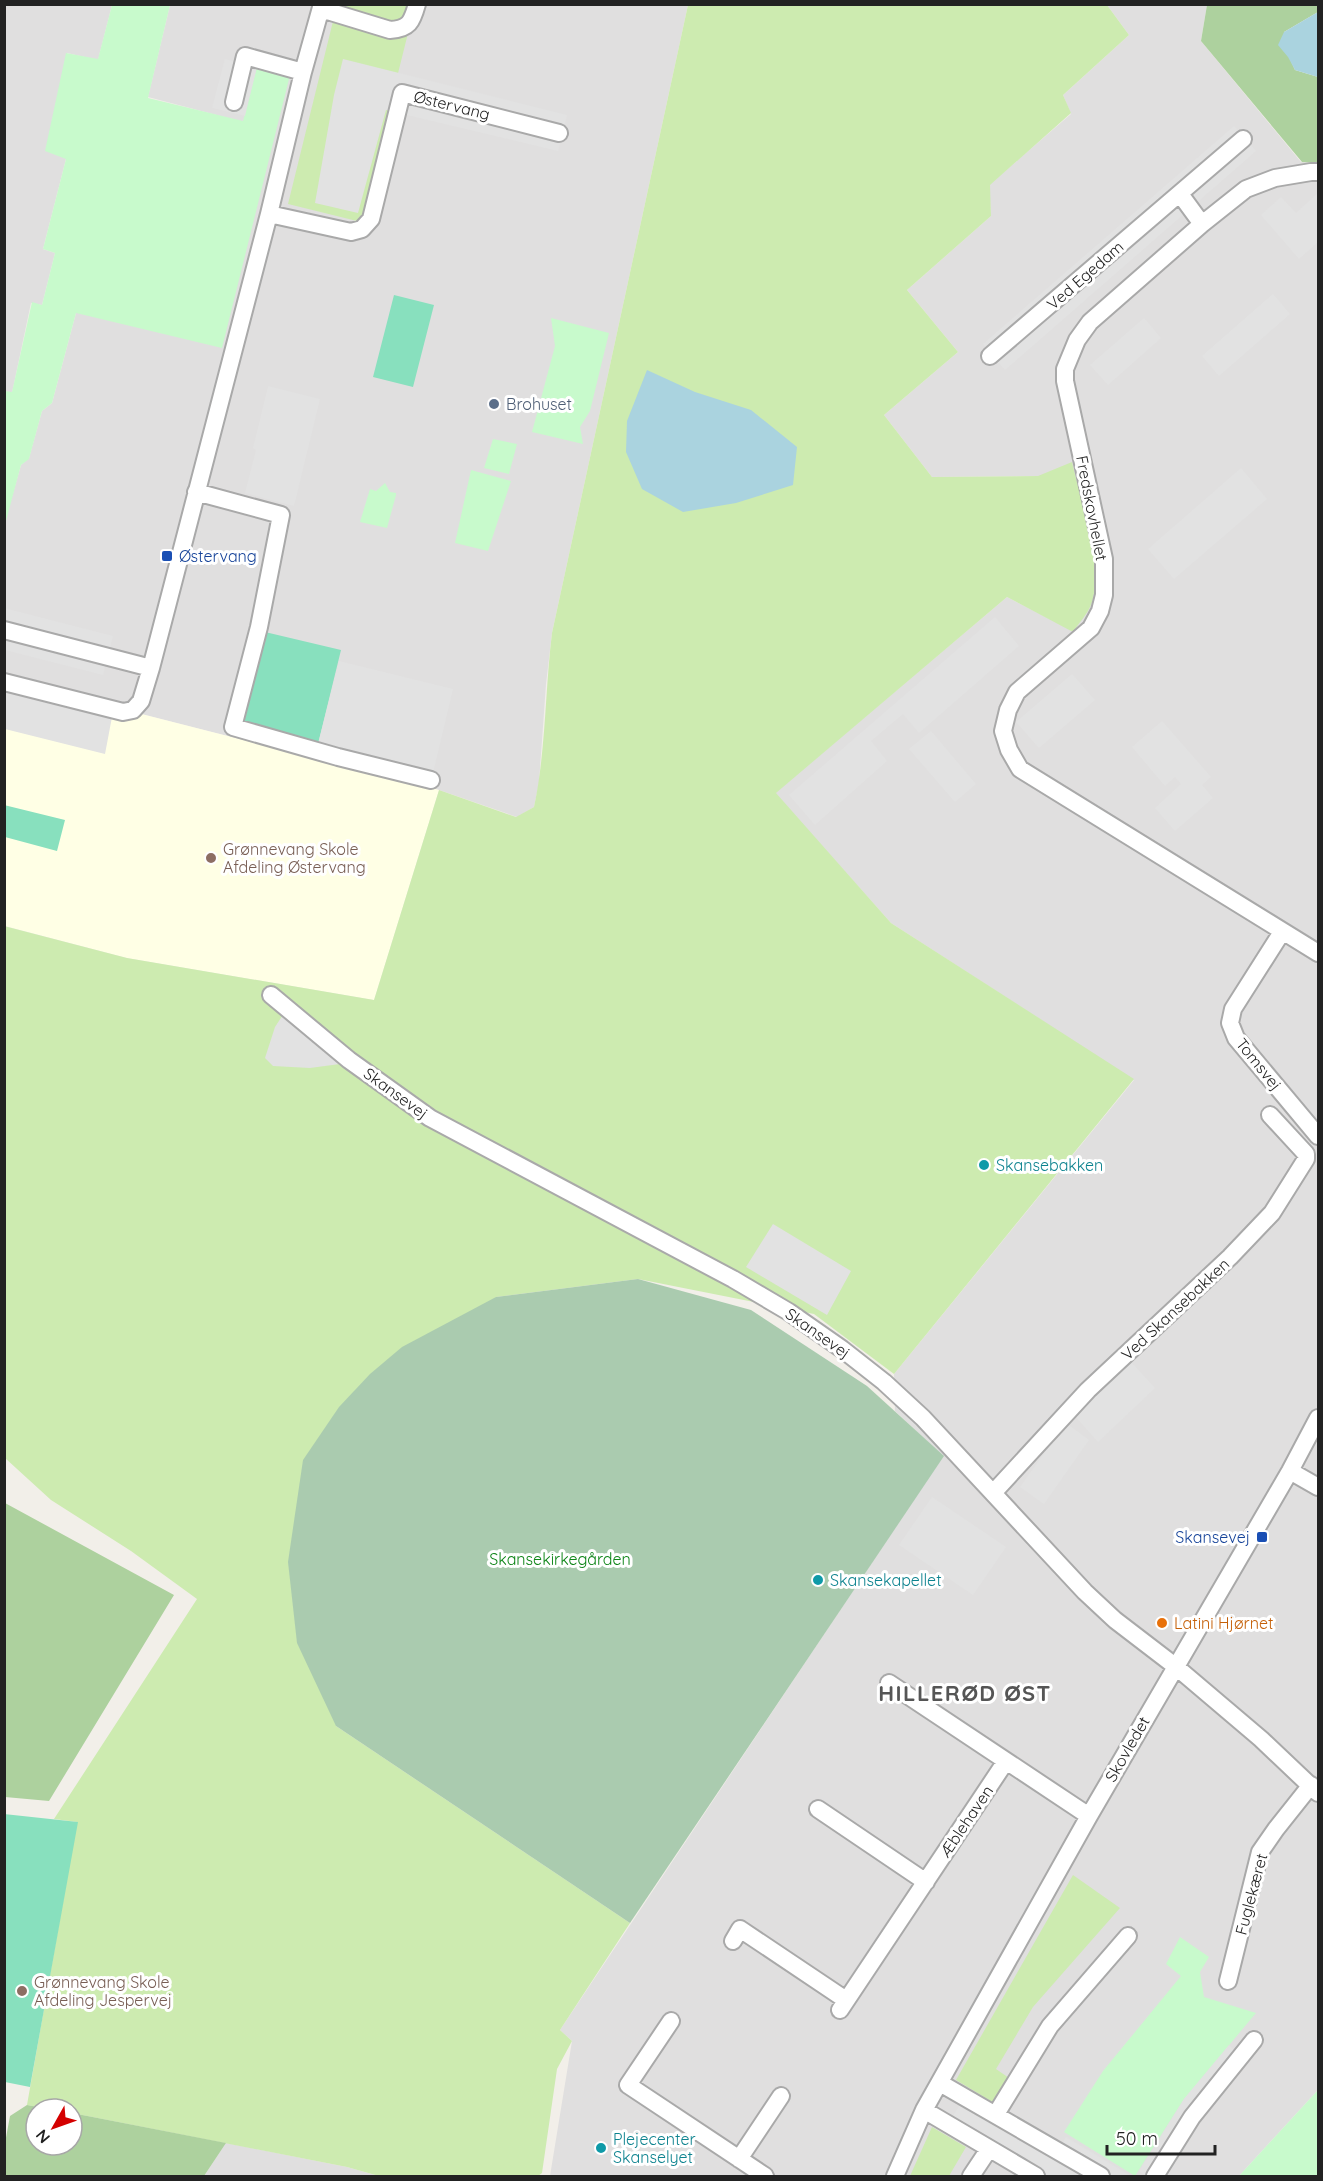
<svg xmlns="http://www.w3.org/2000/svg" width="1323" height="2181" font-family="Quicksand,sans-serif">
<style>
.residential{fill:#e0dfdf}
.education{fill:#ffffe5}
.grass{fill:#cdebb0}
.forest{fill:#add19e}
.cemetery{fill:#aacbaf}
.park{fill:#c8facc}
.pitch{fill:#88e0be}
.parking{fill:#e2e2e2}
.water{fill:#aad3df}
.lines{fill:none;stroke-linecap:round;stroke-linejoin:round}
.minor-casing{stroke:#a9a9a9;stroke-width:20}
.minor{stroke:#fff;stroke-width:16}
.service-dot{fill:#5c6f8a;stroke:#fff;stroke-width:2}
.transit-dot{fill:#1a4fb4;stroke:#fff;stroke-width:2}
.education-dot{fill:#8d6e63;stroke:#fff;stroke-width:2}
.culture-dot{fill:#0f9aa8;stroke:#fff;stroke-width:2}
.food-dot{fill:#e8710a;stroke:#fff;stroke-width:2}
.labels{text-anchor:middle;stroke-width:6;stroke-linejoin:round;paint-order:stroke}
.street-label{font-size:16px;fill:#222;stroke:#fff}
.service-label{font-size:16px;fill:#4e5e75;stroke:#fff;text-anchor:start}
.transit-label{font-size:16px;fill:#164399;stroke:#fff;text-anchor:start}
.education-label{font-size:16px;fill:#785e54;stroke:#fff;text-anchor:start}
.culture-label{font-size:16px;fill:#0d838f;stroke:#fff;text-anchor:start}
.park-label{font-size:16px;fill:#0c8416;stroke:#fff}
.food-label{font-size:16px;fill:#c56008;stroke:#fff;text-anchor:start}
.district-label{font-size:22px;font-weight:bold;letter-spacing:1.5px;fill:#555;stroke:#fff}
</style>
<rect width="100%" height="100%" fill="#f2efe9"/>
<!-- residential -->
<path class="residential" d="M 5,5 L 112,5 L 98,60 L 67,53 L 66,159 L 43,249 L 55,253 L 42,305 L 31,303 L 12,393 L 5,391 Z
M 170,5 L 688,5 L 552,633 L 546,684 L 539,783 L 534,807 L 517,817 L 439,790 L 5,679 L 5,521 L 21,465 L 29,458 L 42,411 L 52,403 L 76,313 L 243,122 L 148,97 Z
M 1107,5 L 1207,5 L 1201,41 L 1301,162 L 1318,163 L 1318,2090 L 1239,2176 L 550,2176 L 572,2041 L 560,2030 L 943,1456 L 895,1411 L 894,1374 L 1134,1080 L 891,923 L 775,793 L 1007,597 L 1073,631 L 1038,476 L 932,477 L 884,415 L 958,352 L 907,290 L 991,216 L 989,185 L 1071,114 L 1063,95 L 1129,35 Z
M 226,2143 L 347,2167 L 379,2176 L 204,2176 Z"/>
<!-- education -->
<path class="education" d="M 4,679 L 439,790 L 374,1000 L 127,958 L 5,926 Z"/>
<!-- grass -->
<path class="grass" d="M 337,5 L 415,5 L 361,222 L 288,204 Z
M 688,5 L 1107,5 L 1129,35 L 1063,95 L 1071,113 L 990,185 L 991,216 L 907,290 L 958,352 L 884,415 L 932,477 L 1038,476 L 1072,462 C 1080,498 1107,576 1089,609 C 1085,617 1078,624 1073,632 L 1007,597 L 776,793 L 891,923 L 1134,1079 L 894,1374 L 814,1314 L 638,1279 L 496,1297 L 336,1726 L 630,1923 L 560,2030 L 572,2041 L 557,2069 L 542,2173 L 538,2176 L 379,2176 L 347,2167 L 72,2113 L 72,2109 L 49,2109 L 27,2105 L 77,1822 L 54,1819 L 197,1599 L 131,1551 L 51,1500 L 5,1458 L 4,926 L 127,958 L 374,1000 L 439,790 L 516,817 L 534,807 C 546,751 545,690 552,633 Z
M 1073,1875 L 1120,1908 L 1033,2007 L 996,2069 L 1009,2078 L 994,2103 L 956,2080 Z
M 932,2127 L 966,2147 L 949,2176 L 910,2176 Z"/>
<!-- forest -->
<path class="forest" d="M 1207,5 L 1318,5 L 1318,12 L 1284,32 L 1289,57 L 1295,70 L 1318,77 L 1318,163 L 1302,162 L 1201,41 Z
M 5,1503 L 174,1595 L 49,1801 L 5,1797 Z
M 27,2105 L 49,2109 L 36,2109 L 36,2145 L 72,2145 L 72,2113 L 226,2143 L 204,2176 L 5,2176 L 5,2143 L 10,2116 Z"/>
<!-- cemetery -->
<path class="cemetery" d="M 638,1279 L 751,1310 L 867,1386 L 944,1456 L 630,1923 L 336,1726 L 297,1643 L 288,1562 L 303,1460 L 339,1407 L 370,1374 L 402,1347 L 496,1297 Z"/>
<!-- park -->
<path class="park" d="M 112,5 L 170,5 L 148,98 L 243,121 L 257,67 L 290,75 L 222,348 L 76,313 L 52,403 L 42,411 L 29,459 L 21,465 L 6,521 L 5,391 L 12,392 L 32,302 L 42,305 L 55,253 L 43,249 L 66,159 L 45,151 L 66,53 L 98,59 Z
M 551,318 L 609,333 L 590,411 L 580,427 L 583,444 L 532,432 L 555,346 Z
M 493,439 L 517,444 L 509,474 L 484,468 Z
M 471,470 L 511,481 L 488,551 L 455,543 Z
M 385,483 L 390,492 L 396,493 L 396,495 L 387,528 L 360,522 L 370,489 L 376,491 Z
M 1180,1937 L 1209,1957 L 1200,1972 L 1204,1997 L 1256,2013 L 1184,2099 L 1135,2176 L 1064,2132 L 1103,2071 L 1181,1976 L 1166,1964 Z
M 1318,2090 L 1318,2176 L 1239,2176 Z"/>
<!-- pitch -->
<path class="pitch" d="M 394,295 L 434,305 L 413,387 L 373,377 Z
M 265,632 L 341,650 L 318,744 L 242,726 Z
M 4,805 L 65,820 L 57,851 L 5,837 Z
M 4,1814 L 78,1822 L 30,2087 L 5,2082 Z"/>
<!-- parking -->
<path class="parking" d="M 225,59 L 257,67 L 245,116 L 212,108 Z
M 343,59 L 567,115 L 558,151 L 386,110 L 358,213 L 315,203 L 334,95 Z
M 1234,126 L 1256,151 L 1005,370 L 983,344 Z
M 1318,193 L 1318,242 L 1299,259 L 1261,215 L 1281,197 L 1296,213 Z
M 1273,294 L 1290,314 L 1219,376 L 1202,356 Z
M 1144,318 L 1161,338 L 1108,385 L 1090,365 Z
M 268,386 L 320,399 L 294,506 L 245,493 L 256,450 L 253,448 Z
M 1241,468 L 1267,499 L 1174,579 L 1148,549 Z
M 4,608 L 113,636 L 103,675 L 5,650 Z
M 995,617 L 1019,646 L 919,733 L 903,714 L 871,741 L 887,761 L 815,825 L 789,795 Z
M 339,661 L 453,689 L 433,773 L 318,744 Z
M 1072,674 L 1095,700 L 1039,748 L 1016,722 Z
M 5,689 L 112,717 L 105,754 L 5,729 Z
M 1162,721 L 1211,777 L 1202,785 L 1213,798 L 1175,831 L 1155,808 L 1181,784 L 1175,777 L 1165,786 L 1132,747 Z
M 931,731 L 976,784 L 955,802 L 909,749 Z
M 290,1004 L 346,1047 L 340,1064 L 310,1068 L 273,1066 L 265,1058 L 275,1027 Z
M 773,1224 L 851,1271 L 827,1315 L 746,1267 Z
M 1131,1362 L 1155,1388 L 1098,1442 L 1074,1415 Z
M 1066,1423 L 1089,1440 L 1044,1504 L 1020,1487 Z
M 932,1497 L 1006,1547 L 973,1595 L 899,1545 Z
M 1229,2045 L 1237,2053 L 1147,2176 L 1139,2171 L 1184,2099 Z
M 963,2100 L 1088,2176 L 1047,2176 L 951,2119 Z
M 1066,2137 L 1131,2176 L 1112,2176 L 1061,2145 Z"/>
<!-- water -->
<path class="water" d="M 1318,12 L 1318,77 L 1295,70 L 1288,57 L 1278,45 L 1284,32 Z
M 647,370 L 695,392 L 751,410 L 797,447 L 793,485 L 736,503 L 683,512 L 642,489 L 626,452 L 627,421 Z"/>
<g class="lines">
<!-- minor casing -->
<g class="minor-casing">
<path id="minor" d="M 321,9 L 390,30 C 409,29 412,22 417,4
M 234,102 L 245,56 L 303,72
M 1318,172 L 1311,172 L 1275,178 L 1246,189 L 1202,224 L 1090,322 L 1077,340 L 1065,369 L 1065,381 L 1104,559 L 1104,595 L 1100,611 L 1091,628 L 1017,692 L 1008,710 L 1003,731 L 1009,750 L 1020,769 L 1318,953
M 1180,194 L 1202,224
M 269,214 L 351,232 L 362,229 L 371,219 L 402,93 L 559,133
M 990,356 L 1243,139
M 196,492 L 281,515 L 259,627 L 233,727 L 338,757 L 431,780
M 4,630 L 151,668
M 4,682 L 123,712 L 133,710 L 141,701 L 151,668 L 269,214 L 303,72 L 322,4
M 1282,932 L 1233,1009 L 1230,1023 L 1236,1038 L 1318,1136
M 271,995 L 349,1060 L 430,1118 L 733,1279 L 789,1312 L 842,1349 L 884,1382 L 923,1418 L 1085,1592 L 1115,1620 L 1175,1666 L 1261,1739 L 1318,1793
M 1290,1471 L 1318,1487
M 993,1493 L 1088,1390 L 1230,1257 L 1272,1213 L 1306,1159 L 1306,1154 L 1270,1115
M 889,1683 L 1089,1816
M 818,1809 L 926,1882
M 733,1941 L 740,1929 L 846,2000
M 1228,1981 L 1260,1852 L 1276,1829 L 1311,1785
M 840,2010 L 1006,1761
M 671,2021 L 628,2085 L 765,2176
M 940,2083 L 1101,2176
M 924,2110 L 1036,2176
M 996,2114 L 1050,2026 L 1128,1936
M 739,2159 L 781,2096
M 895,2176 L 924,2110 L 1089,1816 L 1290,1471 L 1318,1418
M 971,2176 L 989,2149
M 1155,2176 L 1192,2117 L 1254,2040"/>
</g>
<!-- minor -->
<use href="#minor" class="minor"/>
</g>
<!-- markers -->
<circle class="service-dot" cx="494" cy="404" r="6"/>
<g class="transit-dot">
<rect x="161" y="550" width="12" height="12" rx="3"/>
<rect x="1256" y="1531" width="12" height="12" rx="3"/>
</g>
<g class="education-dot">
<circle cx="211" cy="858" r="6"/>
<circle cx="22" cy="1991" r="6"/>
</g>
<g class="culture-dot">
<circle cx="984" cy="1165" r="6"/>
<circle cx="818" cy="1580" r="6"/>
<circle cx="601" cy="2148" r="6"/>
</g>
<circle class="food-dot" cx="1162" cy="1623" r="6"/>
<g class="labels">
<!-- street labels -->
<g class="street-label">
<text transform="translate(452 105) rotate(14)" y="6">Østervang</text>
<text transform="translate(1085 275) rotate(-41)" y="6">Ved Egedam</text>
<text transform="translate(1092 508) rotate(79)" y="6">Fredskovhellet</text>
<text transform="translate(1259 1064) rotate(51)" y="6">Tomsvej</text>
<text transform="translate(396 1093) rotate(36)" y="6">Skansevej</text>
<text transform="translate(1175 1309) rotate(-43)" y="6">Ved Skansebakken</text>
<text transform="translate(818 1333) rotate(35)" y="6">Skansevej</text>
<text transform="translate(1127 1749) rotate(-60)" y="6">Skovledet</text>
<text transform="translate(966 1821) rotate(-56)" y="6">Æblehaven</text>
<text transform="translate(1251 1894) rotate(-75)" y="6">Fuglekæret</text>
</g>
<!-- service labels -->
<g class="service-label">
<text x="506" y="410">Brohuset</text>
</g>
<!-- transit labels -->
<g class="transit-label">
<text x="179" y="562">Østervang</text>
<text x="1250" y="1543" text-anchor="end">Skansevej</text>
</g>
<!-- education labels -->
<g class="education-label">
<text x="223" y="855">Grønnevang Skole<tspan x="223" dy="18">Afdeling Østervang</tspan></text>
<text x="34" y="1988">Grønnevang Skole<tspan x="34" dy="18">Afdeling Jespervej</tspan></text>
</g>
<!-- culture labels -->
<g class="culture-label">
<text x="996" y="1171">Skansebakken</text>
<text x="830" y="1586">Skansekapellet</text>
<text x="613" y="2145">Plejecenter<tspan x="613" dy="18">Skanselyet</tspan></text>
</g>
<!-- park labels -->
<g class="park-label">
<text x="560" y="1565">Skansekirkegården</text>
</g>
<!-- food labels -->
<g class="food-label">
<text x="1174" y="1629">Latini Hjørnet</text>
</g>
<!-- district labels -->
<g class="district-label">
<text x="965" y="1701">HILLERØD ØST</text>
</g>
</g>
<!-- border -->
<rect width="1323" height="2181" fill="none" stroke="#222222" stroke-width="12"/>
<!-- north arrow -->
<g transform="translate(54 2127) rotate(230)"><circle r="28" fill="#ffffff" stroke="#a7a7a7" stroke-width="1.5"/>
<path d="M0-4.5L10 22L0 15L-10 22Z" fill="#d40000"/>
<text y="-9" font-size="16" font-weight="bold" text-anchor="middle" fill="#222222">N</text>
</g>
<!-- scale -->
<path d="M1107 2145v9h108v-9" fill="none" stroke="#222222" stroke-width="3"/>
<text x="1116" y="2145" font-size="18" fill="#222222" stroke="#ffffff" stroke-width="4.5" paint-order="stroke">50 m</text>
</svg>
